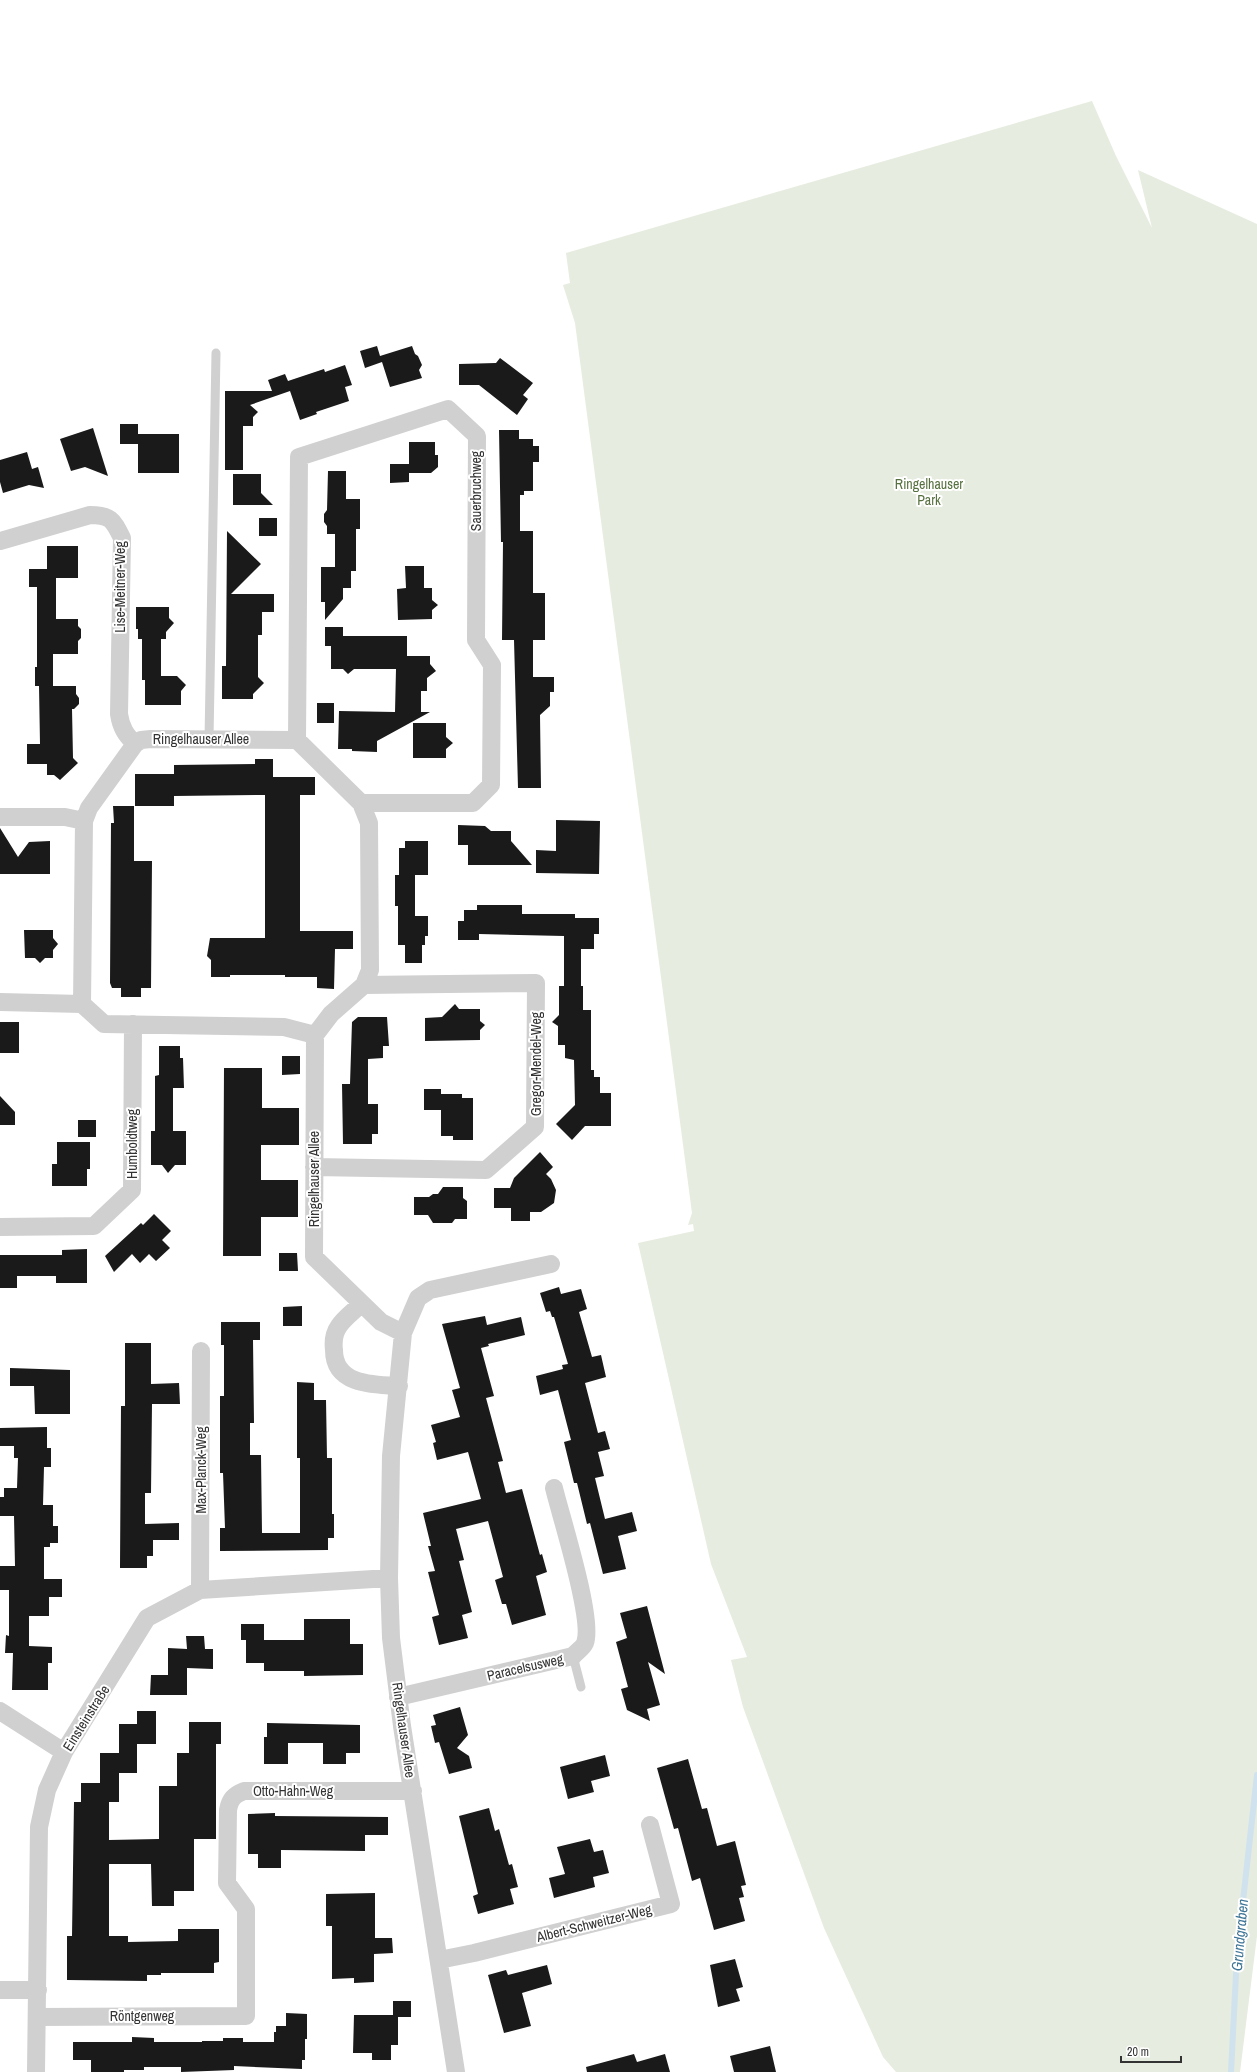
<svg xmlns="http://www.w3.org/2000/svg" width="1257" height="2072" font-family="'Archivo Narrow',sans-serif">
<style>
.green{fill:#e6ecdf}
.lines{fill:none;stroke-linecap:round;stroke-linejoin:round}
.stream{stroke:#cfe2ee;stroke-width:6}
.building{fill:#1a1a1a}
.service{stroke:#d0d0d0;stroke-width:9}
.minor{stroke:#d0d0d0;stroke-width:18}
.labels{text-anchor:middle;stroke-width:4;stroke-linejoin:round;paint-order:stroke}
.park-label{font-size:14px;fill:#56703f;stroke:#fff}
.street-label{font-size:14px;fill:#333;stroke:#fff}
.water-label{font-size:15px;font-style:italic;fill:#3f7597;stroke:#fff}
</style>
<rect width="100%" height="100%" fill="#fff"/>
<!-- green -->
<path class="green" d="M 1092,101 L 1116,156 L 1152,228 L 1138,170 L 1257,224 L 1257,1936 L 1240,2072 L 896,2072 L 883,2057 L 824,1928 L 743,1707 L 731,1660 L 747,1657 L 711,1564 L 638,1243 L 694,1231 L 693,1224 L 688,1225 L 692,1213 L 575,323 L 563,285 L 570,283 L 566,253 Z"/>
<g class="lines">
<!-- stream -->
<path class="stream" d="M 1231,2072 L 1237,1955 L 1257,1775"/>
</g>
<!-- building -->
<path class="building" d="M 377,346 L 380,356 L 412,346 L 415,354 L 418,356 L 422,365 L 419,370 L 422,378 L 390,387 L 382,362 L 365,368 L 360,351 Z
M 500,358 L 533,383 L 523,395 L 528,399 L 517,415 L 479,385 L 459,385 L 459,364 L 496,363 Z
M 345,365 L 352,385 L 345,387 L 349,401 L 316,412 L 317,414 L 300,420 L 290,391 L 250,405 L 258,412 L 253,417 L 253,426 L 243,426 L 243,470 L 225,470 L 225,391 L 272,391 L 268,380 L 285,374 L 288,381 L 324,369 L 325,372 Z
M 120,424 L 138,424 L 138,434 L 179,434 L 179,473 L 138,473 L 138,444 L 120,444 Z
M 93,428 L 108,476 L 85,467 L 71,471 L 60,439 Z
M 499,430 L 519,430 L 519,439 L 533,439 L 533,446 L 539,446 L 539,462 L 533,462 L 533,491 L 524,491 L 524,495 L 520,495 L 520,531 L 533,531 L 533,593 L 545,593 L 545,640 L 533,640 L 533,677 L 554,677 L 554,692 L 550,692 L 550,706 L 540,715 L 541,788 L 518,788 L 514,640 L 502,640 L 503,542 L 501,542 Z
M 409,442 L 435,442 L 435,455 L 438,455 L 438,467 L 431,473 L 409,473 L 409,482 L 390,483 L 390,464 L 409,464 Z
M 27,452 L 32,469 L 38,467 L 44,488 L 29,485 L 3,493 L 0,482 L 0,460 Z
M 328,471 L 346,471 L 346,499 L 360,499 L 360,529 L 356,529 L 356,571 L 351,571 L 351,588 L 343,588 L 343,599 L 325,620 L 325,602 L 321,602 L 321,567 L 335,567 L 335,534 L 327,534 L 327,526 L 324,522 L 324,514 L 327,510 Z
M 233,474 L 261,474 L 261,493 L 273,505 L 233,505 Z
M 259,518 L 277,518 L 277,536 L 259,536 Z
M 227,531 L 261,564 L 231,594 L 274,594 L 274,612 L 262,612 L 262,635 L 258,635 L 258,677 L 264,683 L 253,694 L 253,699 L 222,699 L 222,666 L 226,666 Z
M 47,546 L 78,546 L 78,578 L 56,578 L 56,619 L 78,619 L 78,626 L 81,629 L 81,638 L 78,641 L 78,654 L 53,654 L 53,686 L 76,686 L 76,694 L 79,698 L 79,704 L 74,709 L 72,709 L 73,758 L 78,763 L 60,780 L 54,775 L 47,775 L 47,764 L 27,764 L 27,744 L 40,744 L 39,686 L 35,686 L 35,667 L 37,667 L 37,587 L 29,587 L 29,569 L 47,569 Z
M 405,566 L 424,566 L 424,588 L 432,588 L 432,600 L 438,605 L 432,610 L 432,619 L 398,620 L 397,589 L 406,588 Z
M 136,607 L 169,607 L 169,618 L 174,623 L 166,632 L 166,639 L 161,639 L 161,676 L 177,676 L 186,685 L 181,691 L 181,705 L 145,705 L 145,680 L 142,680 L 142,639 L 138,639 L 138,629 L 136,629 Z
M 325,627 L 343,627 L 343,636 L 407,636 L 407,656 L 430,656 L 430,664 L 436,671 L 427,678 L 427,691 L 421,691 L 421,712 L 430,712 L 377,741 L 377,752 L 352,751 L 352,749 L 338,749 L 339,711 L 395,712 L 396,669 L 354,669 L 348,674 L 343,669 L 331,669 L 331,646 L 325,646 Z
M 317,703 L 334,703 L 334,723 L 317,723 Z
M 413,723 L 446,723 L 446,737 L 453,743 L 446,749 L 446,758 L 413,758 Z
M 255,759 L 273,759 L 273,777 L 315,777 L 315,795 L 300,795 L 300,931 L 353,931 L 353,949 L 335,949 L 334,989 L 317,988 L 317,977 L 285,977 L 285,975 L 230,975 L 230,977 L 211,977 L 211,960 L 207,956 L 210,938 L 265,938 L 265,795 L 174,796 L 174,806 L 135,806 L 135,774 L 174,774 L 174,765 L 255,764 Z
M 113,806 L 134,806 L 134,861 L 152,861 L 151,988 L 141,988 L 141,997 L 121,997 L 121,988 L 112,988 L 110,983 L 111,823 L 114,823 Z
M 556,820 L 600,821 L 599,874 L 536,873 L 536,850 L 556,851 Z
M 458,825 L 485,826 L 491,831 L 511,831 L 511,841 L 532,865 L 468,865 L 468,845 L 458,845 Z
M 0,828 L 18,857 L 29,842 L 50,841 L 50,874 L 0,874 Z
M 405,841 L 428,841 L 428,875 L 415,875 L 415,916 L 428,916 L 428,936 L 425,936 L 425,945 L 422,945 L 422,963 L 405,963 L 405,945 L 398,945 L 398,906 L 395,906 L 395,875 L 399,875 L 399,848 L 405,848 Z
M 477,905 L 522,905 L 522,914 L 575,914 L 575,918 L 599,918 L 599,934 L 594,934 L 594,949 L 581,949 L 581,986 L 583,986 L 583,1010 L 591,1010 L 591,1070 L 594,1070 L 594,1077 L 600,1077 L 600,1093 L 611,1093 L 611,1126 L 585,1126 L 572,1140 L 556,1124 L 575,1105 L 574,1060 L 565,1058 L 565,1045 L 558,1045 L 558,1026 L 552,1022 L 559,1015 L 559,986 L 564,986 L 564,936 L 479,934 L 479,940 L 458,940 L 458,921 L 464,921 L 464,910 L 477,910 Z
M 24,930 L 53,930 L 53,938 L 58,944 L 53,950 L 53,958 L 45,958 L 40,963 L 35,958 L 25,958 Z
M 455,1004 L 459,1009 L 480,1009 L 480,1021 L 485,1025 L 480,1030 L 480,1040 L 425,1041 L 425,1018 L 442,1017 Z
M 358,1017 L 387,1017 L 389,1046 L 383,1046 L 383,1058 L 368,1059 L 368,1104 L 378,1104 L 378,1134 L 372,1134 L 372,1144 L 343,1144 L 342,1084 L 350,1084 L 352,1022 Z
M 0,1022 L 19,1022 L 19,1053 L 0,1053 Z
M 159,1046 L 180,1046 L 180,1058 L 183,1058 L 184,1088 L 173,1088 L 173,1131 L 186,1131 L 186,1165 L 175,1165 L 168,1173 L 162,1165 L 151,1165 L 151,1131 L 155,1131 L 155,1076 L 159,1075 Z
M 282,1056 L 300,1056 L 300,1074 L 282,1075 Z
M 224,1068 L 262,1068 L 262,1108 L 299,1108 L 299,1145 L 261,1145 L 261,1180 L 298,1180 L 298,1217 L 261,1217 L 261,1256 L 223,1256 Z
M 424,1089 L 441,1089 L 441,1094 L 462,1094 L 462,1098 L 473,1098 L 473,1140 L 453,1140 L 453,1136 L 441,1136 L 441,1110 L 424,1110 Z
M 0,1096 L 15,1112 L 15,1125 L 0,1125 Z
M 78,1120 L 96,1120 L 96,1137 L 78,1137 Z
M 57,1142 L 90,1142 L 90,1169 L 87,1169 L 87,1186 L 52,1186 L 52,1164 L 57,1164 Z
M 540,1152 L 553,1167 L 546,1174 L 551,1179 L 556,1190 L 554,1203 L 541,1212 L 530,1212 L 530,1221 L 511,1221 L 511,1208 L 494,1208 L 494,1188 L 510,1188 L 514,1178 Z
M 443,1187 L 463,1187 L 463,1198 L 467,1201 L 467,1219 L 455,1219 L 452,1223 L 433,1223 L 428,1215 L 414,1215 L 414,1197 L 429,1197 L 433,1194 L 438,1194 Z
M 154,1214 L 171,1231 L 162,1240 L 170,1248 L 156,1261 L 149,1254 L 140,1263 L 132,1254 L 114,1272 L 105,1256 L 141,1223 L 143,1225 Z
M 87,1249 L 87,1283 L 56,1283 L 56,1276 L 17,1276 L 17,1288 L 0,1288 L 0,1255 L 62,1255 L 62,1250 Z
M 279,1253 L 297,1253 L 298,1271 L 279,1271 Z
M 559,1287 L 561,1294 L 581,1289 L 587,1309 L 579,1312 L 592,1357 L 601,1355 L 606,1377 L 585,1383 L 598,1433 L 605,1431 L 610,1449 L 598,1452 L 604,1476 L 595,1478 L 605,1519 L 632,1512 L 637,1531 L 618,1536 L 626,1569 L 603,1574 L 590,1523 L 587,1524 L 577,1483 L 574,1483 L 564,1442 L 571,1440 L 558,1390 L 540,1395 L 536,1376 L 563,1369 L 562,1365 L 568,1364 L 554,1317 L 552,1317 L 550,1311 L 546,1312 L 540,1293 Z
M 302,1306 L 302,1326 L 283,1326 L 283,1307 Z
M 485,1316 L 487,1325 L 521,1317 L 525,1335 L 488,1344 L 489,1346 L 481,1348 L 494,1396 L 486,1398 L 503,1461 L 498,1462 L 506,1493 L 522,1489 L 540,1555 L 542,1554 L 547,1572 L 536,1576 L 546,1615 L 512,1625 L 506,1604 L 502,1604 L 495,1580 L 503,1577 L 488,1521 L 456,1529 L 464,1560 L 459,1561 L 472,1612 L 462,1615 L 468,1638 L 439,1645 L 432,1617 L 439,1615 L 428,1572 L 435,1571 L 428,1546 L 431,1546 L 423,1513 L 481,1499 L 468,1452 L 437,1460 L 433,1443 L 436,1442 L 431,1425 L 460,1417 L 452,1390 L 460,1388 L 442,1324 Z
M 221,1322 L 260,1322 L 260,1340 L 253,1340 L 254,1423 L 250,1423 L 250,1455 L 261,1455 L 262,1533 L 300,1533 L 300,1458 L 297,1458 L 297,1382 L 314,1383 L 314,1400 L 326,1400 L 327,1458 L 332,1458 L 332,1514 L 334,1514 L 334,1538 L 328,1538 L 328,1550 L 220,1551 L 220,1528 L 225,1528 L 223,1473 L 220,1473 L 220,1396 L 224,1396 L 224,1345 L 221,1345 Z
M 125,1343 L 151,1343 L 151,1384 L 179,1383 L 180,1404 L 152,1404 L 151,1493 L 145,1493 L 145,1524 L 179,1523 L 179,1540 L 153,1540 L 153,1556 L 147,1556 L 147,1568 L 120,1568 L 121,1406 L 125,1406 Z
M 10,1368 L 70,1370 L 70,1414 L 35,1414 L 34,1386 L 10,1386 Z
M 47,1427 L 47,1448 L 51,1448 L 51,1467 L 44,1467 L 43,1505 L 53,1505 L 53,1526 L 58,1526 L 58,1543 L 50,1543 L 50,1547 L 44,1547 L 44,1579 L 62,1579 L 62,1597 L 49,1597 L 49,1616 L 29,1616 L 29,1646 L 52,1647 L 52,1663 L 48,1663 L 48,1690 L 12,1690 L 13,1653 L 5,1653 L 6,1635 L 9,1636 L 9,1590 L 0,1590 L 0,1566 L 15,1566 L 14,1516 L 0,1516 L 0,1497 L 4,1497 L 4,1488 L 17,1488 L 18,1458 L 14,1458 L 14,1446 L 0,1446 L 0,1428 Z
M 647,1606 L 665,1674 L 648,1662 L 660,1705 L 647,1709 L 650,1721 L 627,1710 L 621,1689 L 628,1687 L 616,1642 L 627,1638 L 620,1613 Z
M 304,1619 L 350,1619 L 350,1644 L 363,1644 L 363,1675 L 304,1676 L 304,1671 L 264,1671 L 264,1663 L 246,1663 L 246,1640 L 241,1640 L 241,1624 L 264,1624 L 264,1640 L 304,1640 Z
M 186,1636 L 204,1636 L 205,1649 L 213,1649 L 213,1669 L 187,1668 L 187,1695 L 150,1695 L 151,1675 L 168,1675 L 168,1648 L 187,1649 Z
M 460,1707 L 468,1735 L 457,1748 L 469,1756 L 472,1768 L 449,1774 L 439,1742 L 435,1743 L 431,1726 L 436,1725 L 433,1715 Z
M 137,1711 L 156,1711 L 156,1744 L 137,1744 L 137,1773 L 119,1773 L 119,1802 L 109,1802 L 109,1840 L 159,1839 L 159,1786 L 177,1786 L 177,1753 L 189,1753 L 189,1722 L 221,1722 L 221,1744 L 216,1744 L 216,1839 L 194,1839 L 194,1891 L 174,1891 L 174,1906 L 152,1906 L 151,1864 L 109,1864 L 109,1936 L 128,1936 L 128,1942 L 178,1941 L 178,1929 L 219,1929 L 219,1962 L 214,1963 L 214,1973 L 161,1973 L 161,1975 L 147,1975 L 147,1981 L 67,1980 L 67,1936 L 72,1936 L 74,1802 L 81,1802 L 81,1783 L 100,1783 L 100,1753 L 119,1753 L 119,1724 L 137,1724 Z
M 267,1723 L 360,1725 L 360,1753 L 346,1753 L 346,1764 L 323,1764 L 323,1743 L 288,1743 L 288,1764 L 264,1764 L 264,1737 L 267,1737 Z
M 605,1755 L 610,1776 L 591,1781 L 594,1792 L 568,1799 L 560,1767 Z
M 688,1759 L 702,1809 L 707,1808 L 717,1846 L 735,1841 L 746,1885 L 741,1886 L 744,1897 L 739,1898 L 745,1921 L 714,1930 L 700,1878 L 692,1881 L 678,1828 L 674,1829 L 657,1768 Z
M 489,1808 L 495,1831 L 499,1829 L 509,1865 L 512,1864 L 518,1887 L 510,1889 L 514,1904 L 478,1914 L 473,1896 L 478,1894 L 459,1816 Z
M 275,1813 L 275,1816 L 388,1817 L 388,1835 L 365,1835 L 365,1851 L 281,1850 L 281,1868 L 258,1868 L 258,1854 L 248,1854 L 248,1814 Z
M 590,1839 L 594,1852 L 603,1850 L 609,1873 L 593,1877 L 595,1887 L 554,1898 L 549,1878 L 565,1874 L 557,1847 Z
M 375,1893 L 375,1938 L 392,1938 L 393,1953 L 374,1954 L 374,1982 L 354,1983 L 354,1978 L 332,1979 L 332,1926 L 326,1926 L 326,1894 Z
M 735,1959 L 743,1987 L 736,1989 L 740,2001 L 718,2007 L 710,1965 Z
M 547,1965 L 552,1984 L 522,1993 L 531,2026 L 504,2033 L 488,1975 L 506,1970 L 508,1975 Z
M 393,2001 L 411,2001 L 411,2017 L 398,2017 L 398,2045 L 391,2045 L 391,2060 L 372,2060 L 372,2053 L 353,2053 L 354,2015 L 393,2015 Z
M 286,2013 L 307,2014 L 307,2039 L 305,2039 L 305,2060 L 302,2060 L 302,2069 L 234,2066 L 234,2070 L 181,2072 L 181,2067 L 144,2067 L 144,2070 L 124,2070 L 124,2072 L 91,2072 L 91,2060 L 73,2060 L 73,2042 L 132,2042 L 132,2037 L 154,2038 L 154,2042 L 202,2042 L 202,2041 L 223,2041 L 223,2038 L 243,2038 L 243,2042 L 274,2042 L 274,2032 L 276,2032 L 276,2026 L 286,2026 Z
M 770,2046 L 776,2072 L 734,2072 L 730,2056 Z
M 634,2054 L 637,2062 L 665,2054 L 670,2072 L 587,2072 L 586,2067 Z"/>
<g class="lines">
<!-- service -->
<path class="service" d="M 209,739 L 216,353
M 573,1656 L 581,1687"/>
<!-- minor -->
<path class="minor" d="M 0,541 L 90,515 C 111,515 113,520 122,538 L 119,714 C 121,728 126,735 135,744
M 297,740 L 299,457 L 448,409 L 477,436 L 476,640 L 492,665 L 491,785 L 473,803 L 361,803
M 0,817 L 65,817 L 84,821
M 0,1002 L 82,1004
M 315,1035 L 284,1027 L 104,1024 L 82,1004 L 84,821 L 89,808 L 135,744 L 141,740 L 151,739 L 297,740 L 361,803 L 369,823 L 370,970 L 364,985 L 331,1014 L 315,1035 L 314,1257 L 381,1322 L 403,1333
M 314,1167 L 486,1170 L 535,1127 L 536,983 L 364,985
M 0,1227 L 94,1226 L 132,1190 L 133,1024
M 361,1304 C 354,1311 344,1318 339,1326 C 334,1333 333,1342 334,1350 C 334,1385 373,1385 399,1386
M 200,1590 L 201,1351
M 398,1697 L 573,1656 C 576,1652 583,1648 585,1643 C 594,1620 561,1517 554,1488
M 0,1711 L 64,1752
M 439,1960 L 474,1953 L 671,1904 L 650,1825
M 0,1990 L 38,1990
M 37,2017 L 246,2016 L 246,1909 L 227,1883 L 228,1810 C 230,1799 234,1795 244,1791 L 413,1791
M 36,2072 L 39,1827 L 47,1790 L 64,1752 L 147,1618 L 200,1590 L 389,1578
M 456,2072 L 402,1726 L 391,1638 L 389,1578 L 391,1456 L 403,1333 L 418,1298 L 430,1290 L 551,1264"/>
</g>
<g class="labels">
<!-- park labels -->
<g class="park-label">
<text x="929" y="489">Ringelhauser<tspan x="929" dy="16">Park</tspan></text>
</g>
<!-- street labels -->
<g class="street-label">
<text transform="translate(476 491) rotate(-90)" y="5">Sauerbruchweg</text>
<text transform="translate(120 587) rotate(-90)" y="5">Lise-Meitner-Weg</text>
<text x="201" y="744">Ringelhauser Allee</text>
<text transform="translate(536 1064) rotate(-90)" y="5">Gregor-Mendel-Weg</text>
<text transform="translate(132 1144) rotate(-90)" y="5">Humboldtweg</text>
<text transform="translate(314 1179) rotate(-90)" y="5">Ringelhauser Allee</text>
<text transform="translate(201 1470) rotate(-90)" y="5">Max-Planck-Weg</text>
<text transform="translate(525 1667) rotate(-13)" y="5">Paracelsusweg</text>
<text transform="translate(86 1718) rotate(-58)" y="5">Einsteinstraße</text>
<text transform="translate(404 1730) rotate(82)" y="5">Ringelhauser Allee</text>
<text x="293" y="1796">Otto-Hahn-Weg</text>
<text transform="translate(594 1923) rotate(-14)" y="5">Albert-Schweitzer-Weg</text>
<text x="142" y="2021">Röntgenweg</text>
</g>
<!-- water labels -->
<g class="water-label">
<text transform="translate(1240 1935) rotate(-85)" y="5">Grundgraben</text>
</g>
</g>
<!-- scale -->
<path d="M1121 2056v6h60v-6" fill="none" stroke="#333333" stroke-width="2"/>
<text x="1127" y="2056" font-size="12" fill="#333333" stroke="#ffffff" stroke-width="3" paint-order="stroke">20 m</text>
</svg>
